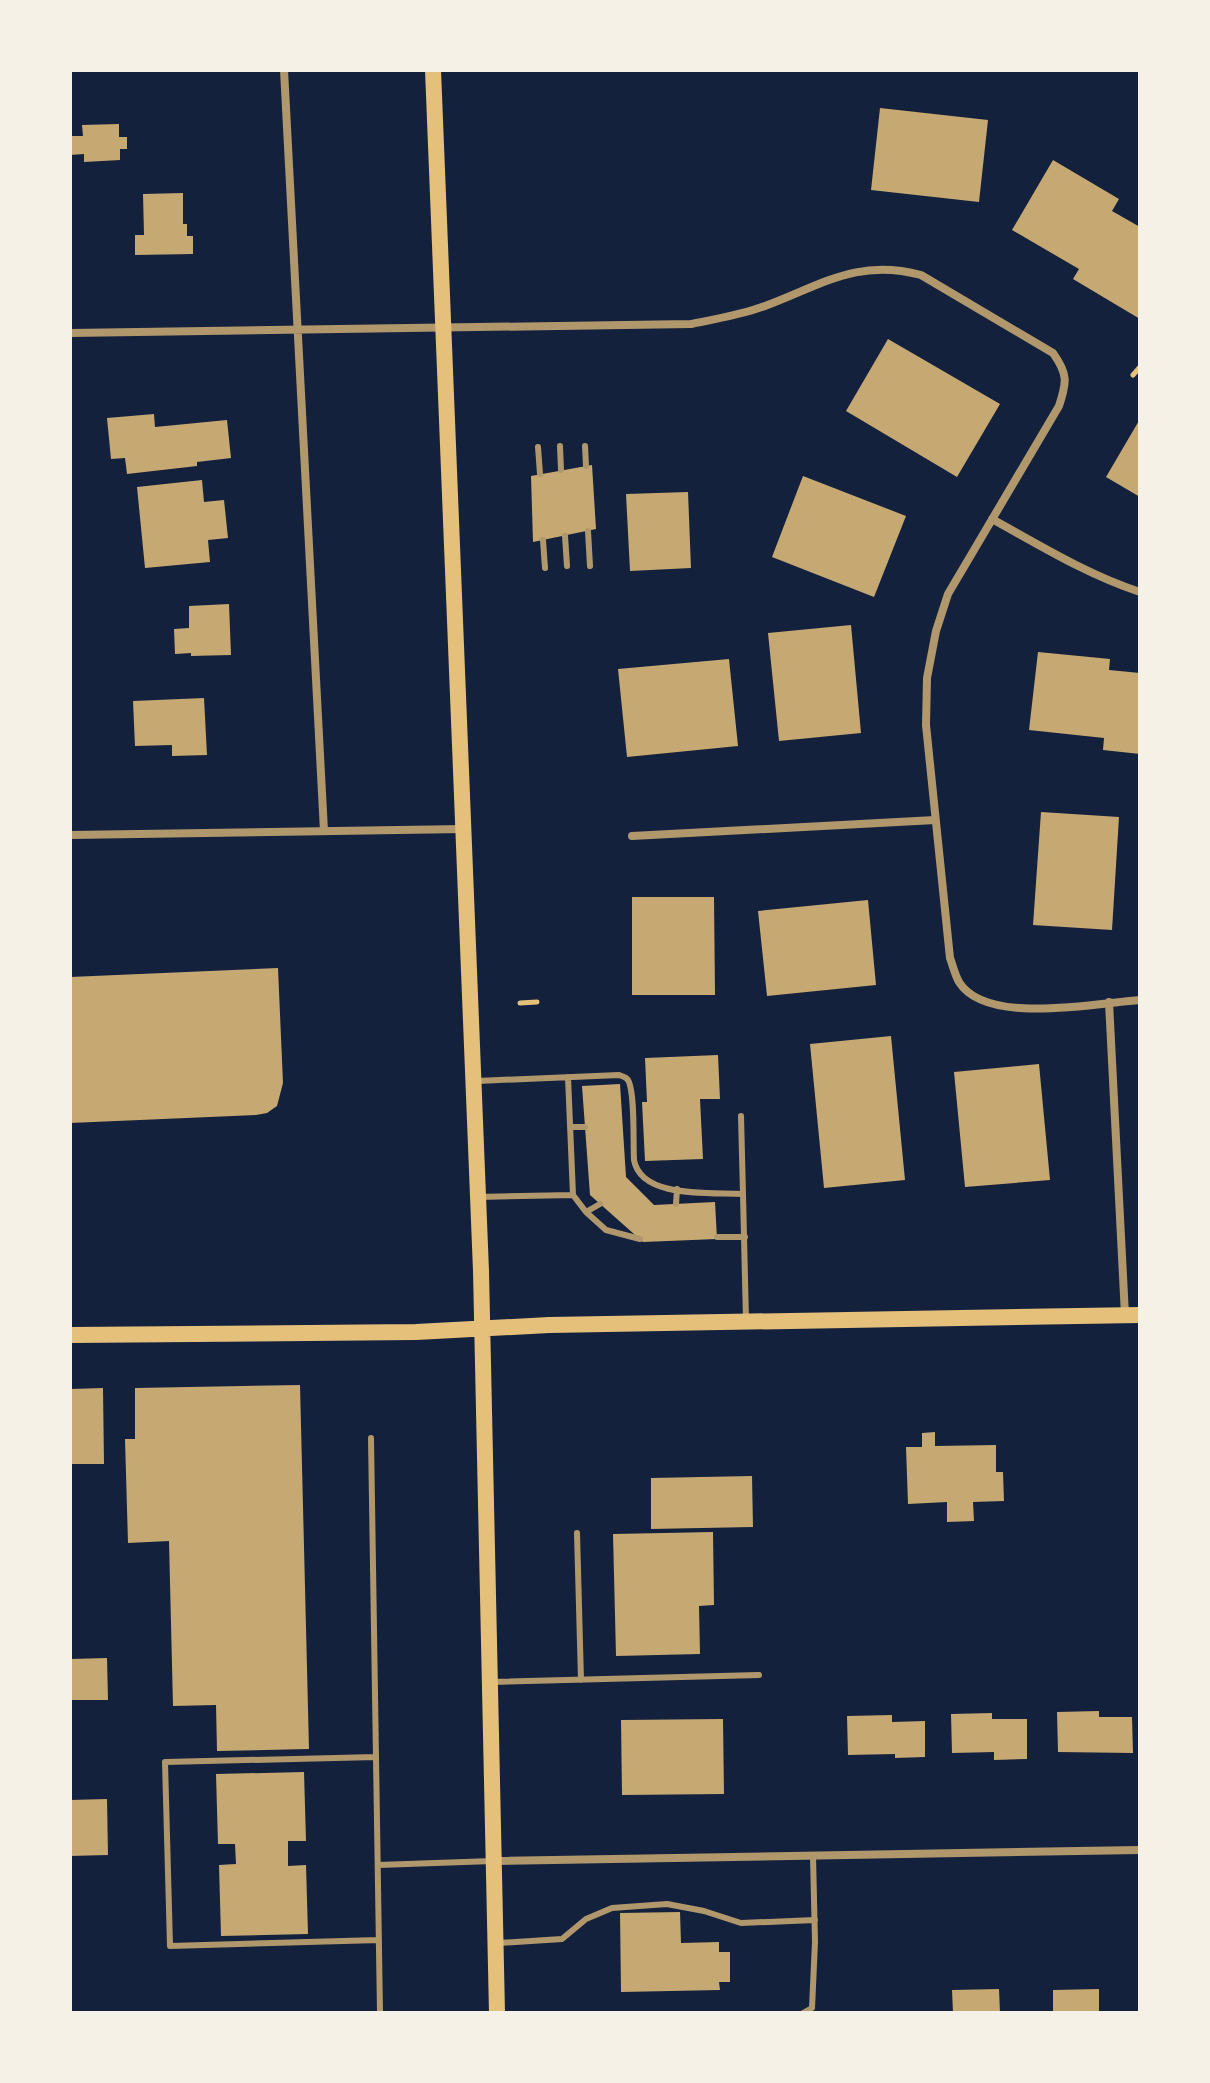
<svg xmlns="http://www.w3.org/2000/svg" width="1210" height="2083" font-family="Barlow,sans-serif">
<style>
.building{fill:#c6a872}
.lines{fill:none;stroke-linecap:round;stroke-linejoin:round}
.path{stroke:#e5c07b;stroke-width:5}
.service{stroke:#b1986c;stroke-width:6}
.minor{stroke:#b1986c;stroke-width:8}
.secondary{stroke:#e5c07b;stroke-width:16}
</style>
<rect width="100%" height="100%" fill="#14213d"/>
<!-- building -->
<path class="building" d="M 880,108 L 988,120 L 979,202 L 871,190 Z
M 119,124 L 119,137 L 127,137 L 127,149 L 120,149 L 120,160 L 84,162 L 84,154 L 70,155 L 70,136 L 83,136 L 82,125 Z
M 1053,160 L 1119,199 L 1112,211 L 1140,227 L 1140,319 L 1073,279 L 1079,269 L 1012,230 Z
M 183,193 L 183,224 L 187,224 L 187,236 L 193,236 L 193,254 L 135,255 L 135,235 L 144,235 L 143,194 Z
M 888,339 L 1000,404 L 957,477 L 846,411 Z
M 154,414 L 155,427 L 227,420 L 231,458 L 197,462 L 197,466 L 127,474 L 125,458 L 111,459 L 107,418 Z
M 1140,419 L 1140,497 L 1106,477 Z
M 592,465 L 596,529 L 533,542 L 531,476 Z
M 803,476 L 906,516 L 874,597 L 772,557 Z
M 202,480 L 204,502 L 224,500 L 228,538 L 208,540 L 210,562 L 145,568 L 137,487 Z
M 688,492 L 691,568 L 630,571 L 626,494 Z
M 229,604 L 231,655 L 191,656 L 191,653 L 175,654 L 174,629 L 189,628 L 189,606 Z
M 851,625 L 861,733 L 779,741 L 768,633 Z
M 1038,652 L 1110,659 L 1109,670 L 1140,673 L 1140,754 L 1103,750 L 1104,738 L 1029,730 Z
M 729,659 L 738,746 L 627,757 L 618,669 Z
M 204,698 L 207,755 L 172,756 L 172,745 L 135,746 L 133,701 Z
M 1041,812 L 1119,817 L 1112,930 L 1033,925 Z
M 632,897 L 714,897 L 715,995 L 632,995 Z
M 868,900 L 876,985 L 767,996 L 758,911 Z
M 278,968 L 283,1083 L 277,1106 L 267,1113 L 256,1115 L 70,1123 L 70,977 Z
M 891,1036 L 905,1180 L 824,1188 L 810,1044 Z
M 718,1055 L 720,1099 L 700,1099 L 703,1159 L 645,1161 L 642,1102 L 647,1102 L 645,1058 Z
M 1039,1064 L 1050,1180 L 965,1187 L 954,1072 Z
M 620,1084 L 626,1177 L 654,1205 L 715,1202 L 717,1239 L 643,1242 L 590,1195 L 582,1086 Z
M 300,1385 L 309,1749 L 217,1751 L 216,1705 L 173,1706 L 169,1541 L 128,1543 L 125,1439 L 135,1439 L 135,1388 Z
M 103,1388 L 104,1464 L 70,1464 L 70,1389 Z
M 935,1432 L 935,1446 L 996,1445 L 996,1472 L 1003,1472 L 1004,1501 L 973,1502 L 974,1521 L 947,1522 L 947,1502 L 908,1504 L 906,1447 L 922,1447 L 922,1433 Z
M 752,1476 L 753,1527 L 651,1529 L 651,1478 Z
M 713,1532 L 714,1605 L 699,1606 L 700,1654 L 616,1656 L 613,1534 Z
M 107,1658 L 108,1700 L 70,1700 L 70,1659 Z
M 1099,1711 L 1099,1717 L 1132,1717 L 1133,1753 L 1058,1752 L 1057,1712 Z
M 992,1713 L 992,1719 L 1027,1719 L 1027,1759 L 994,1760 L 994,1752 L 952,1753 L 951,1714 Z
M 892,1715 L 892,1722 L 925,1721 L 925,1757 L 895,1758 L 895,1754 L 848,1755 L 847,1716 Z
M 723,1719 L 724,1794 L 622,1795 L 621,1720 Z
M 304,1772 L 306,1841 L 288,1841 L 288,1866 L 306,1865 L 308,1934 L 221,1936 L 219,1865 L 236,1864 L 235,1844 L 218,1844 L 216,1774 Z
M 107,1799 L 108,1855 L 70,1856 L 70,1800 Z
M 680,1912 L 681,1943 L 719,1942 L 719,1952 L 730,1952 L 730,1982 L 719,1982 L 720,1990 L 621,1992 L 620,1913 Z
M 999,1989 L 1000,2013 L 953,2013 L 952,1990 Z
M 1099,1989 L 1099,2013 L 1053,2013 L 1053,1990 Z"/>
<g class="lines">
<!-- path -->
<path class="path" d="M 1133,375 L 1140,367
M 520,1003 L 537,1002"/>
<!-- service -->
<path class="service" d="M 560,446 L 561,470
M 585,446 L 586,466
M 538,447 L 540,474
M 588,531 L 590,566
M 565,536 L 567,566
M 543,540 L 545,568
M 477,1081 L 619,1075 C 624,1077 627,1077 629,1082 C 635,1097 633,1141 634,1160 C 641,1199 711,1192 743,1194 L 746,1321
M 741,1116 L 743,1194
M 571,1127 L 585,1127
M 573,1195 L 586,1212 L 606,1230 L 640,1239
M 478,1197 L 573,1195 L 568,1077
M 676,1204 L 677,1189
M 586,1212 L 600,1204
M 717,1237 L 745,1237
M 371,1438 L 380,2013
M 577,1533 L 581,1680
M 493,1682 L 759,1675
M 376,1757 L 165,1762 L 170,1946 L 379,1940
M 378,1865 L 493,1861
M 499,1943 L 562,1939 L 586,1919 L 612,1908 L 667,1904 L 704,1911 L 741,1923 L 815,1920
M 803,2013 L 812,2008 L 815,1942 L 813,1856"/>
<!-- minor -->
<path class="minor" d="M 284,70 L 324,831
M 70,333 L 691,324 C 716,319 741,315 765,306 C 822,285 857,258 921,275 L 1053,353 C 1068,374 1067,382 1059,406 L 948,594 L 936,631 L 927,678 L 926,725 L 950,958 C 953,966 955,975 959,982 C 986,1026 1096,1003 1140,1000
M 992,519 C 1041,546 1088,575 1140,592
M 70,835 L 463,829
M 632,836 L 935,820
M 1109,1002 L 1125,1315
M 493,1861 L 1140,1850"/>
<!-- secondary -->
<path class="secondary" d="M 433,70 L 481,1271 L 497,2013
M 70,1335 L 416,1332 L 549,1325 L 1140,1315"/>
</g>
<!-- border -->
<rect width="1210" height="2083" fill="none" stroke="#f6f1e7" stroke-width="144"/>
</svg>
